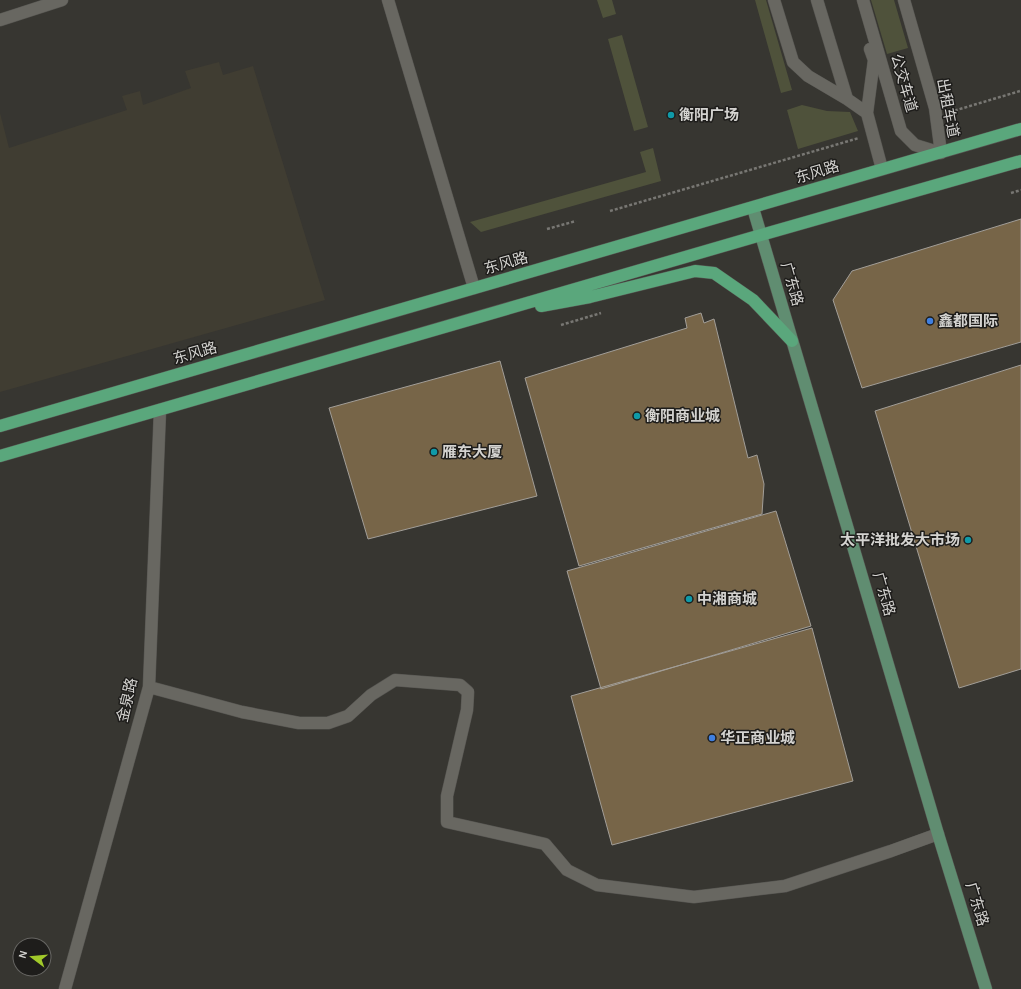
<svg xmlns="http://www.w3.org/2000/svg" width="1021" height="989" font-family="Karla,'Noto Sans SC',sans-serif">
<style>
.built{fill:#403d32}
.green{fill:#4f523b}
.building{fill:#776548;stroke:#a29e98}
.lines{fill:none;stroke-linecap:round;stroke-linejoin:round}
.minor-casing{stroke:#555450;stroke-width:13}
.major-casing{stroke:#555450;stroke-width:13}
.highway-casing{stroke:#555450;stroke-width:13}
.path{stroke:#787773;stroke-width:2.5;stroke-dasharray:3 2;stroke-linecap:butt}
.minor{stroke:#686761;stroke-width:12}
.major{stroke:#608d71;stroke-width:12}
.highway{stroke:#5aa77c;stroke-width:12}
.culture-dot{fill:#0f9aa8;stroke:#1e1d1b;stroke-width:1.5}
.shop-dot{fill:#3f7fe0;stroke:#1e1d1b;stroke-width:1.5}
.labels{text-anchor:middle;stroke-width:3;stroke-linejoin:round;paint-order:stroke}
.street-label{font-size:15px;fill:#d4d3d0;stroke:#1e1d1b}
.poi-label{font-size:15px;font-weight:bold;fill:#d4d3d0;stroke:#1e1d1b;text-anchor:start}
</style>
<rect width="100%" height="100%" fill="#373631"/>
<!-- built -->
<path class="built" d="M 219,62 L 223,75 L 253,66 L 325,300 L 0,392 L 0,113 L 9,148 L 127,110 L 122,96 L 140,91 L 143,105 L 191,88 L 185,71 Z"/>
<!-- green -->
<path class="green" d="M 597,0 L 612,0 L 616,14 L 603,18 Z
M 755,0 L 766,0 L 792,90 L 781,93 Z
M 871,0 L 894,0 L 908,48 L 887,54 Z
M 622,35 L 648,127 L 634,131 L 608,39 Z
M 802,105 L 827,111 L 850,112 L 858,131 L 798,149 L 787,110 Z
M 653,148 L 661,181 L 481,232 L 470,222 L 646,172 L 640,152 Z"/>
<!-- building -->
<path class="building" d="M 1021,219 L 1021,342 L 862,388 L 833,300 L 852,271 Z
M 701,313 L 704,323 L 714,319 L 748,458 L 757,455 L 764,484 L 762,514 L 579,566 L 525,378 L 687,328 L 685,318 Z
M 500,361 L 537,496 L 368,539 L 329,408 Z
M 1021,365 L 1021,669 L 959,688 L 875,411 Z
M 776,511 L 811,626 L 601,689 L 567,571 Z
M 812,628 L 853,781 L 612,845 L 571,696 Z"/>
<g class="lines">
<!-- minor casing -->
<g class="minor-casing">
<path id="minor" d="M 388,0 L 474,288
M 774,0 L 793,62 L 808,76 L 847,99
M 817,0 L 847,99 L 867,113
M 863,0 L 901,131 L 915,145 L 941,153 L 935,108 L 904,0
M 0,20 L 62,0
M 870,49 L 874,60 L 867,113 L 882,169
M 149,687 L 242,712 L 299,723 L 328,723 L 348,716 L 371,695 L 395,680 L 460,685 L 468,692 L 467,710 L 447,796 L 447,822 L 545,844 L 567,870 L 597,885 L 694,897 L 785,886 L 891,851 L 938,834
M 65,989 L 149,687 L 160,410"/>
</g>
<!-- major casing -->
<g class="major-casing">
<path id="major" d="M 753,208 L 938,834 L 986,989"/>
</g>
<!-- highway casing -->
<g class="highway-casing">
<path id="highway" d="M 541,306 L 590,297 L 695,271 L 714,273 L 753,300 L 792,341
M 0,426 L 1021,129
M 0,456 L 761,235 L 1021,161"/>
</g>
<!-- path -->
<path class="path" d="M 950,112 L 1020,91
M 1011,193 L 1021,190
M 610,211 L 859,138
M 547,229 L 576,221
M 561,325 L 601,313"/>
<!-- minor -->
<use href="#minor" class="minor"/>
<!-- major -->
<use href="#major" class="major"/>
<!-- highway -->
<use href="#highway" class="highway"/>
</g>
<!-- markers -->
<g class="culture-dot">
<circle cx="671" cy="115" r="4"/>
<circle cx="637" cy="416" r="4"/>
<circle cx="434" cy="452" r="4"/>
<circle cx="968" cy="540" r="4"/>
<circle cx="689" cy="599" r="4"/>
</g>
<g class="shop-dot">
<circle cx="930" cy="321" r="4"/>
<circle cx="712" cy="738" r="4"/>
</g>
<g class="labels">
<!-- street labels -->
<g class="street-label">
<text transform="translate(904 83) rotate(74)" y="5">公交车道</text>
<text transform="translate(948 108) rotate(79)" y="5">出租车道</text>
<text transform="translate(817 172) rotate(-17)" y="5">东风路</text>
<text transform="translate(506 263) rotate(-16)" y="5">东风路</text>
<text transform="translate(792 284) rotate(74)" y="5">广东路</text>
<text transform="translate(195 353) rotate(-16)" y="5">东风路</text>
<text transform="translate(884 594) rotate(74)" y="5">广东路</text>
<text transform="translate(127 700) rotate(-77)" y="5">金泉路</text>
<text transform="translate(977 904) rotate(73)" y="5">广东路</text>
</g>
<!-- poi labels -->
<g class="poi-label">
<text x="679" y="120">衡阳广场</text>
<text x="938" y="326">鑫都国际</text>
<text x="645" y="421">衡阳商业城</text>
<text x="442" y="457">雁东大厦</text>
<text x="960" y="545" text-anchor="end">太平洋批发大市场</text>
<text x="697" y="604">中湘商城</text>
<text x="720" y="743">华正商业城</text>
</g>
</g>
<!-- north arrow -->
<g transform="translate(32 957) rotate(286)"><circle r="19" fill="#1e1d1b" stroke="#676663"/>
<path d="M0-3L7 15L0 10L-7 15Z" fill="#a1c92a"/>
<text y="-6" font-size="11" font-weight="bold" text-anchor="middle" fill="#d4d3d0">N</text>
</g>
</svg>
